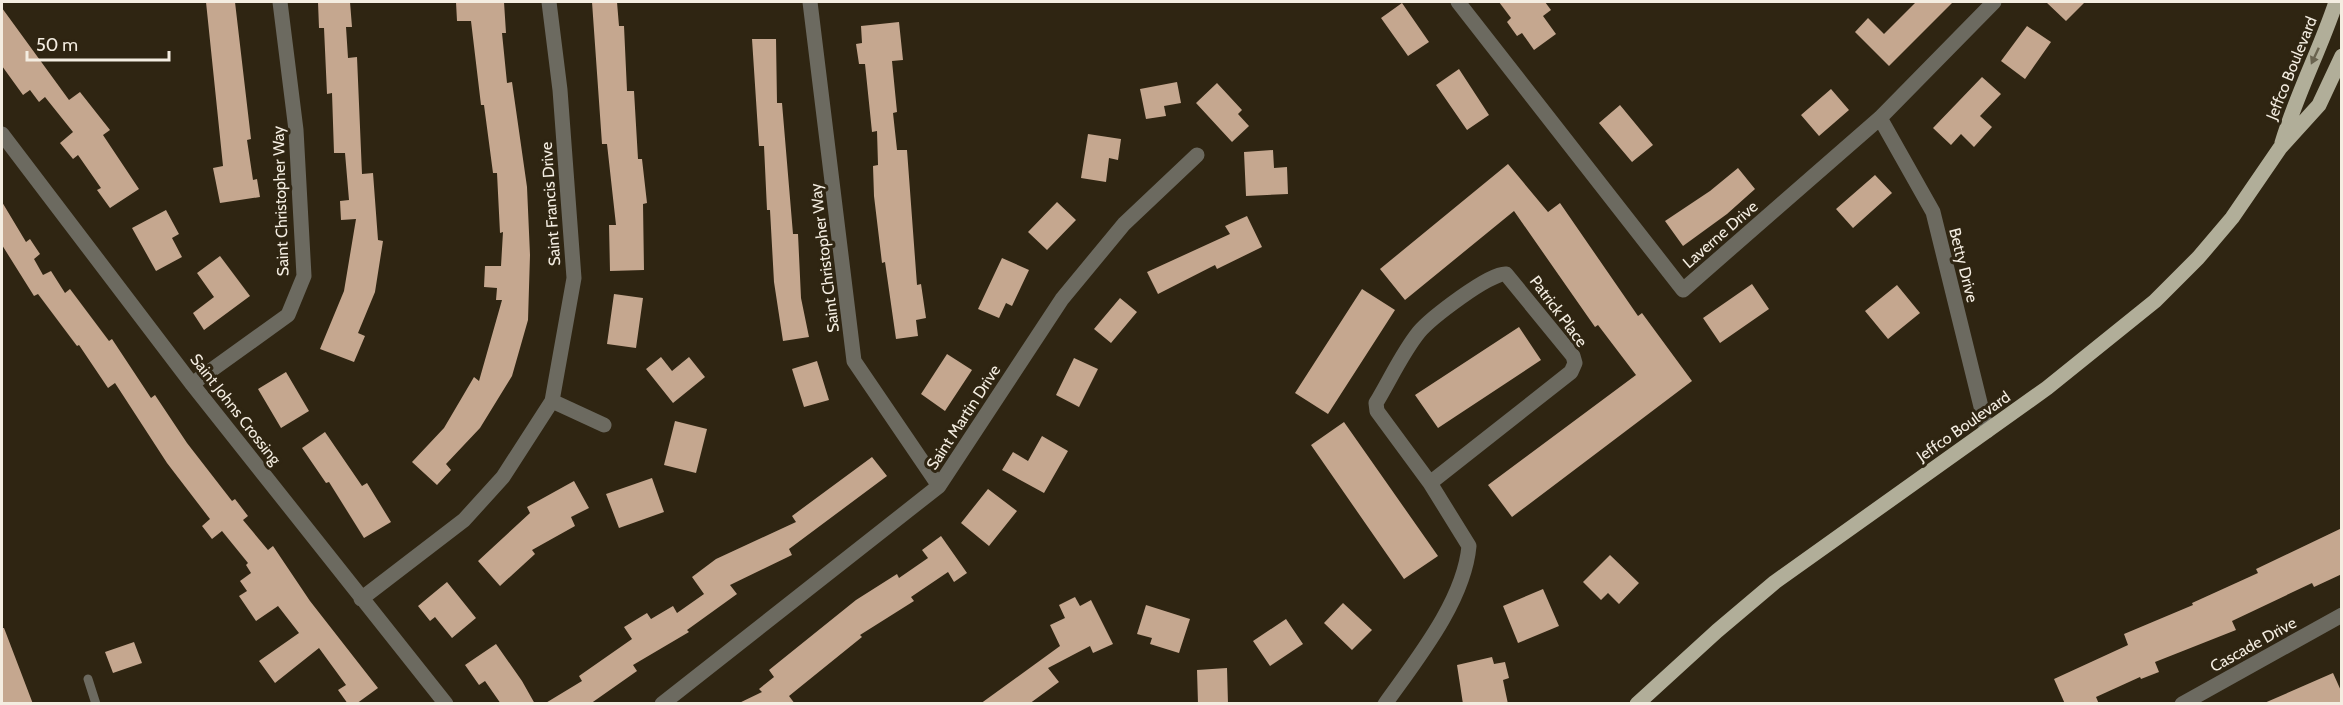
<svg xmlns="http://www.w3.org/2000/svg" width="2343" height="705" font-family="Cabin,sans-serif">
<style>
.building{fill:#c5a78f}
.lines{fill:none;stroke-linecap:round;stroke-linejoin:round}
.lane{stroke:#6c6a60;stroke-width:9}
.street{stroke:#6c6a60;stroke-width:15}
.primary{stroke:#b1ae99;stroke-width:15}
.oneway{fill:#6a634f}
.labels{text-anchor:middle;stroke-width:6;stroke-linejoin:round;paint-order:stroke}
.street-label{font-size:16px;fill:#f4ede1;stroke:#2f2512}
</style>
<rect width="100%" height="100%" fill="#2f2512"/>
<!-- building -->
<path class="building" d="M 206,2 L 235,2 L 251,139 L 247,140 L 253,180 L 257,179 L 260,197 L 220,203 L 213,168 L 223,166 Z
M 318,2 L 350,2 L 352,27 L 346,27 L 348,58 L 357,57 L 362,174 L 373,173 L 378,240 L 383,241 L 375,292 L 358,333 L 365,336 L 354,362 L 320,349 L 344,291 L 356,219 L 341,220 L 340,201 L 349,200 L 345,153 L 334,153 L 332,93 L 327,94 L 324,28 L 319,28 Z
M 456,2 L 504,2 L 506,33 L 502,33 L 507,83 L 512,82 L 527,187 L 530,255 L 528,320 L 512,376 L 480,428 L 446,464 L 451,470 L 437,485 L 412,462 L 444,428 L 474,377 L 479,381 L 502,300 L 496,300 L 497,288 L 484,287 L 485,266 L 501,266 L 503,232 L 500,233 L 497,173 L 493,173 L 484,105 L 481,105 L 471,21 L 457,21 Z
M 592,2 L 617,2 L 619,26 L 624,26 L 627,91 L 634,91 L 638,159 L 642,159 L 647,203 L 643,204 L 644,270 L 610,271 L 609,225 L 616,225 L 607,144 L 602,144 Z
M 1499,2 L 1545,2 L 1551,10 L 1543,16 L 1556,34 L 1534,50 L 1522,33 L 1517,36 L 1507,22 L 1511,18 Z
M 1916,2 L 1953,2 L 1889,66 L 1855,32 L 1868,18 L 1884,34 Z
M 2046,2 L 2085,2 L 2066,21 Z
M 1402,3 L 1429,42 L 1408,56 L 1381,18 Z
M 2,8 L 69,100 L 80,92 L 110,130 L 103,135 L 139,189 L 110,208 L 97,190 L 101,188 L 78,155 L 73,159 L 60,143 L 73,132 L 45,97 L 39,102 L 30,90 L 23,95 L 2,66 Z
M 899,22 L 903,60 L 892,61 L 897,112 L 893,113 L 897,150 L 907,150 L 917,285 L 921,284 L 926,318 L 916,320 L 918,336 L 896,339 L 885,262 L 882,263 L 874,196 L 873,166 L 878,165 L 877,131 L 872,132 L 865,64 L 859,64 L 856,44 L 862,43 L 861,26 Z
M 2027,26 L 2051,42 L 2025,79 L 2001,61 Z
M 752,39 L 776,39 L 777,103 L 782,103 L 793,234 L 798,234 L 801,298 L 809,337 L 783,341 L 774,282 L 770,210 L 767,210 L 764,146 L 759,146 Z
M 1459,69 L 1489,115 L 1467,130 L 1436,85 Z
M 1982,77 L 2001,94 L 1980,116 L 1992,127 L 1974,147 L 1961,134 L 1951,145 L 1933,128 Z
M 1177,82 L 1181,103 L 1164,106 L 1166,116 L 1146,119 L 1140,89 Z
M 1217,83 L 1242,110 L 1238,114 L 1249,126 L 1232,142 L 1196,103 Z
M 1831,89 L 1849,110 L 1819,136 L 1801,115 Z
M 1620,105 L 1653,145 L 1632,162 L 1599,123 Z
M 1088,134 L 1121,139 L 1118,160 L 1109,158 L 1106,182 L 1081,178 Z
M 1273,150 L 1274,168 L 1287,167 L 1288,194 L 1246,196 L 1244,152 Z
M 1508,164 L 1548,212 L 1560,203 L 1638,316 L 1642,313 L 1692,381 L 1512,517 L 1488,485 L 1636,375 L 1598,325 L 1595,327 L 1514,211 L 1405,300 L 1380,269 Z
M 1738,168 L 1755,189 L 1727,214 L 1683,246 L 1665,221 L 1710,191 Z
M 1875,175 L 1892,193 L 1853,228 L 1836,209 Z
M 2,202 L 26,242 L 30,239 L 40,254 L 34,259 L 43,275 L 51,271 L 65,293 L 70,289 L 109,341 L 112,339 L 151,398 L 155,395 L 187,443 L 232,501 L 235,499 L 248,516 L 243,520 L 268,550 L 273,546 L 310,601 L 378,688 L 356,704 L 348,704 L 338,690 L 346,685 L 319,648 L 275,683 L 259,661 L 299,633 L 278,606 L 256,621 L 239,596 L 247,591 L 240,581 L 251,573 L 246,565 L 248,563 L 222,531 L 212,539 L 202,526 L 210,519 L 167,463 L 115,383 L 108,388 L 79,345 L 77,346 L 38,294 L 34,296 L 2,245 Z
M 1057,202 L 1076,220 L 1047,250 L 1028,232 Z
M 166,210 L 179,234 L 172,238 L 182,257 L 156,271 L 132,228 Z
M 1247,216 L 1262,247 L 1217,269 L 1215,265 L 1158,294 L 1147,272 L 1230,234 L 1225,226 Z
M 220,256 L 250,296 L 204,330 L 193,313 L 214,297 L 197,273 Z
M 1002,258 L 1029,270 L 1012,306 L 1006,303 L 999,318 L 978,309 Z
M 1752,284 L 1769,309 L 1720,343 L 1703,318 Z
M 1897,285 L 1920,313 L 1888,339 L 1865,311 Z
M 1362,289 L 1395,310 L 1328,414 L 1295,393 Z
M 614,294 L 643,298 L 636,348 L 607,344 Z
M 1120,298 L 1137,312 L 1111,343 L 1094,329 Z
M 1519,327 L 1541,360 L 1438,428 L 1415,395 Z
M 947,354 L 972,370 L 945,411 L 921,394 Z
M 661,357 L 672,371 L 689,357 L 705,377 L 673,403 L 646,369 Z
M 1074,358 L 1098,369 L 1079,407 L 1056,395 Z
M 817,361 L 829,400 L 804,407 L 792,369 Z
M 286,372 L 309,411 L 281,428 L 258,389 Z
M 675,421 L 707,429 L 696,473 L 664,465 Z
M 1344,422 L 1438,556 L 1404,579 L 1311,445 Z
M 325,432 L 362,486 L 367,483 L 391,522 L 364,538 L 329,482 L 326,483 L 302,448 Z
M 1042,436 L 1068,451 L 1044,493 L 1002,470 L 1013,452 L 1028,461 Z
M 872,457 L 887,476 L 789,549 L 792,555 L 730,585 L 737,594 L 687,630 L 689,632 L 633,665 L 637,671 L 590,704 L 544,704 L 582,681 L 579,676 L 632,639 L 624,627 L 647,613 L 651,619 L 673,606 L 677,613 L 704,594 L 692,577 L 716,559 L 796,522 L 792,516 Z
M 652,478 L 664,512 L 619,528 L 606,494 Z
M 574,481 L 589,508 L 571,517 L 575,526 L 532,550 L 535,554 L 500,586 L 478,561 L 530,513 L 527,507 Z
M 988,489 L 1017,511 L 989,546 L 961,523 Z
M 2342,528 L 2342,574 L 2314,587 L 2312,583 L 2232,621 L 2236,630 L 2155,662 L 2159,672 L 2141,679 L 2140,677 L 2096,697 L 2099,704 L 2065,704 L 2054,679 L 2128,645 L 2124,634 L 2193,605 L 2192,603 L 2258,573 L 2256,569 Z
M 941,536 L 967,573 L 954,582 L 948,572 L 911,597 L 914,601 L 860,635 L 862,637 L 789,696 L 795,704 L 737,704 L 762,692 L 759,689 L 774,677 L 769,670 L 856,600 L 897,574 L 899,578 L 928,558 L 922,550 Z
M 1610,555 L 1639,583 L 1619,604 L 1608,593 L 1601,600 L 1583,582 Z
M 447,582 L 476,618 L 452,638 L 435,617 L 430,621 L 418,606 Z
M 1543,589 L 1559,626 L 1518,643 L 1503,606 Z
M 1075,597 L 1080,606 L 1091,600 L 1113,644 L 1093,653 L 1090,646 L 1048,668 L 1059,682 L 1029,704 L 980,704 L 1060,646 L 1050,625 L 1065,618 L 1059,605 Z
M 1343,603 L 1372,630 L 1352,650 L 1324,623 Z
M 1146,605 L 1190,619 L 1179,653 L 1150,644 L 1152,638 L 1137,634 Z
M 1286,619 L 1303,644 L 1270,666 L 1253,641 Z
M 2,628 L 4,628 L 33,704 L 2,704 Z
M 134,642 L 142,663 L 113,673 L 105,652 Z
M 496,644 L 522,681 L 535,704 L 501,704 L 485,681 L 479,685 L 465,665 Z
M 1492,657 L 1494,664 L 1505,662 L 1509,678 L 1503,680 L 1508,704 L 1463,704 L 1457,665 Z
M 1227,668 L 1228,704 L 1198,704 L 1197,670 Z
M 2333,673 L 2342,693 L 2342,704 L 2262,704 Z"/>
<g class="lines">
<!-- lane -->
<path class="lane" d="M 88,679 L 96,704"/>
<!-- street -->
<path class="street" d="M 810,2 L 854,361 L 939,486
M 1458,2 L 1683,290 L 1880,118 L 1994,2
M 1880,118 L 1933,212 L 1987,431
M 2,134 L 192,384 L 446,704
M 192,384 L 288,315 L 304,276 L 296,130 L 280,2
M 552,401 L 604,425
M 361,599 L 464,520 L 503,477 L 552,401 L 574,278 L 560,90 L 549,2
M 662,704 L 939,486 L 1062,299 L 1124,224 L 1197,155
M 1385,704 C 1417,659 1464,601 1469,546 L 1430,483 L 1377,411 L 1376,403 C 1390,380 1402,353 1419,332 C 1430,319 1490,272 1506,274 L 1573,356 L 1575,363 L 1571,372 L 1430,483
M 2182,704 L 2342,615"/>
<!-- primary -->
<path class="primary" d="M 2282,143 C 2297,93 2320,50 2336,2
M 1637,704 L 1717,631 L 1775,582 L 2047,388 L 2155,301 L 2198,258 L 2232,218 L 2280,148 L 2319,105 L 2342,56"/>
</g>
<!-- one-way arrows -->
<defs><path id="oneway-solid" d="M-6-.8H1V-3.2L6.5 0L1 3.2V.8H-6Z" transform="scale(1.5)"/></defs>
<use class="oneway" href="#oneway-solid" transform="translate(2315 56) rotate(115)"/>
<g class="labels">
<!-- street labels -->
<g class="street-label">
<text transform="translate(2291 68) rotate(-68)" y="6">Jeffco Boulevard</text>
<text transform="translate(280 201) rotate(-92)" y="6">Saint Christopher Way</text>
<text transform="translate(550 204) rotate(-94)" y="6">Saint Francis Drive</text>
<text transform="translate(1720 234) rotate(-41)" y="6">Laverne Drive</text>
<text transform="translate(824 258) rotate(-97)" y="6">Saint Christopher Way</text>
<text transform="translate(1964 265) rotate(76)" y="6">Betty Drive</text>
<text transform="translate(1559 311) rotate(53)" y="6">Patrick Place</text>
<text transform="translate(236 409) rotate(52)" y="6">Saint Johns Crossing</text>
<text transform="translate(963 417) rotate(-57)" y="6">Saint Martin Drive</text>
<text transform="translate(1963 426) rotate(-35)" y="6">Jeffco Boulevard</text>
<text transform="translate(2253 644) rotate(-29)" y="6">Cascade Drive</text>
</g>
</g>
<!-- border -->
<rect width="2343" height="705" fill="none" stroke="#f4ede1" stroke-width="6"/>
<!-- scale -->
<path d="M27 51v9h142v-9" fill="none" stroke="#f4ede1" stroke-width="3"/>
<text x="36" y="51" font-size="18" fill="#f4ede1" stroke="#2f2512" stroke-width="4.5" paint-order="stroke">50 m</text>
</svg>
